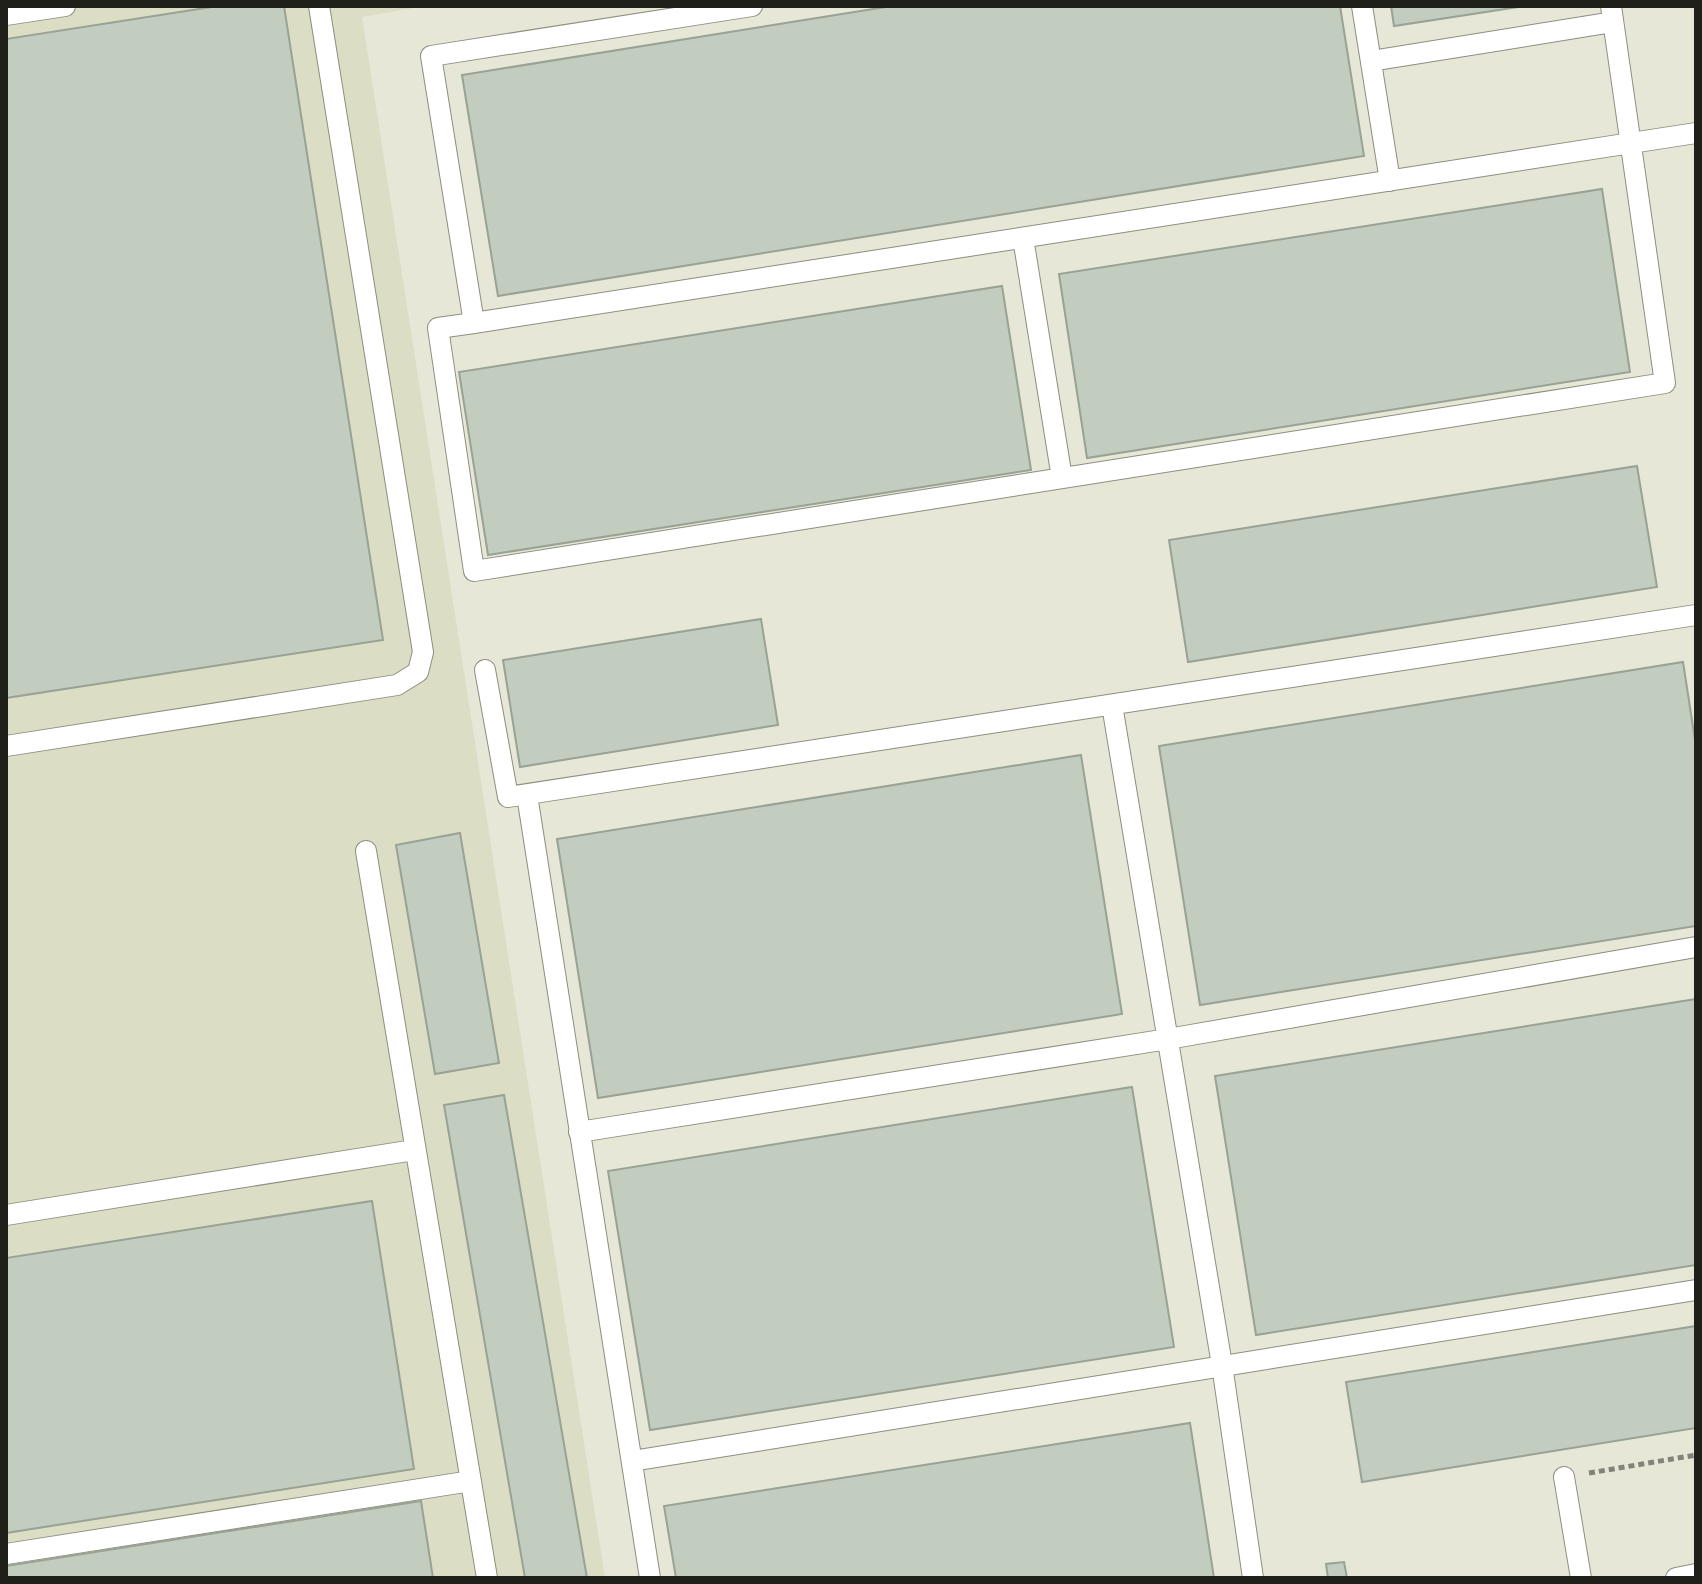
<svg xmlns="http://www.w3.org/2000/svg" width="1702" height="1584" font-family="'DM Sans',sans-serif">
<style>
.built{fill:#dbddc4}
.building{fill:#c2cdbf;stroke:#98a295;stroke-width:2}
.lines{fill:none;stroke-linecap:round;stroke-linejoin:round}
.service-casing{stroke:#8d8e7f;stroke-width:22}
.path{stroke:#838479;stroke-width:5;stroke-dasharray:6 4;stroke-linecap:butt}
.service{stroke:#fff;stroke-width:20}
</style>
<rect width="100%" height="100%" fill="#e6e7d7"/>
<!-- built -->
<path class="built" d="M 6,6 L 424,6 L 362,17 L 605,1578 L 6,1578 Z"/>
<!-- building -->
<path class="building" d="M 218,6 L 284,6 L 383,640 L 6,698 L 6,39 Z
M 892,6 L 1340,6 L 1364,156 L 498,296 L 462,75 Z
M 1391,6 L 1525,6 L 1394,26 Z
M 1602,189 L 1630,372 L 1087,458 L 1059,274 Z
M 1002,286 L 1031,470 L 488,555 L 459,372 Z
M 1637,466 L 1657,587 L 1188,662 L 1169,540 Z
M 761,619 L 778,725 L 520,767 L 503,660 Z
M 1683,662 L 1696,746 L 1696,926 L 1200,1005 L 1159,746 Z
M 1081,755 L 1122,1014 L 598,1098 L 557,839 Z
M 460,833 L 499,1063 L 435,1074 L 396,845 Z
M 1696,999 L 1696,1265 L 1256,1335 L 1215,1076 Z
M 1132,1087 L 1174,1347 L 650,1430 L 608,1171 Z
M 504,1095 L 587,1578 L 525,1578 L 444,1105 Z
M 372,1201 L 414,1469 L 6,1533 L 6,1258 Z
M 1696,1326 L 1696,1428 L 1362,1482 L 1346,1382 Z
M 1190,1423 L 1214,1578 L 676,1578 L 664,1506 Z
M 421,1501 L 433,1578 L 6,1578 L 6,1566 Z
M 1344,1562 L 1347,1578 L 1328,1578 L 1326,1564 Z"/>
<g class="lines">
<!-- service casing -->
<g class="service-casing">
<path id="service" d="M 1362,6 L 1390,181
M 1611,6 L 1665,383 L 474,571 L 438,328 L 474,323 L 1631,143 L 1696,133
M 6,15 L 65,6
M 1371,61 L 1613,22
M 1023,238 L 1062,478
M 474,323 L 431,56 L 752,6
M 485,670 L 508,797 L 1696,615
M 1112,705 L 1222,1365 L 1253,1578
M 6,746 L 397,685 L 418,672 L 423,652 L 319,6
M 527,795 L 650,1578
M 366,851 L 487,1578
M 579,1132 L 1168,1039 L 1696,947
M 6,1215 L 414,1150
M 632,1461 L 1696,1290
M 1564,1477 L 1581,1578
M 6,1554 L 471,1481
M 1676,1578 L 1696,1574"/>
</g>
<!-- path -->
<path class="path" d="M 1589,1473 L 1696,1455"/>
<!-- service -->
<use href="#service" class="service"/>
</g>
<!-- border -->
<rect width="1702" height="1584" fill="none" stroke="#1f201a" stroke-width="16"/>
</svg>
